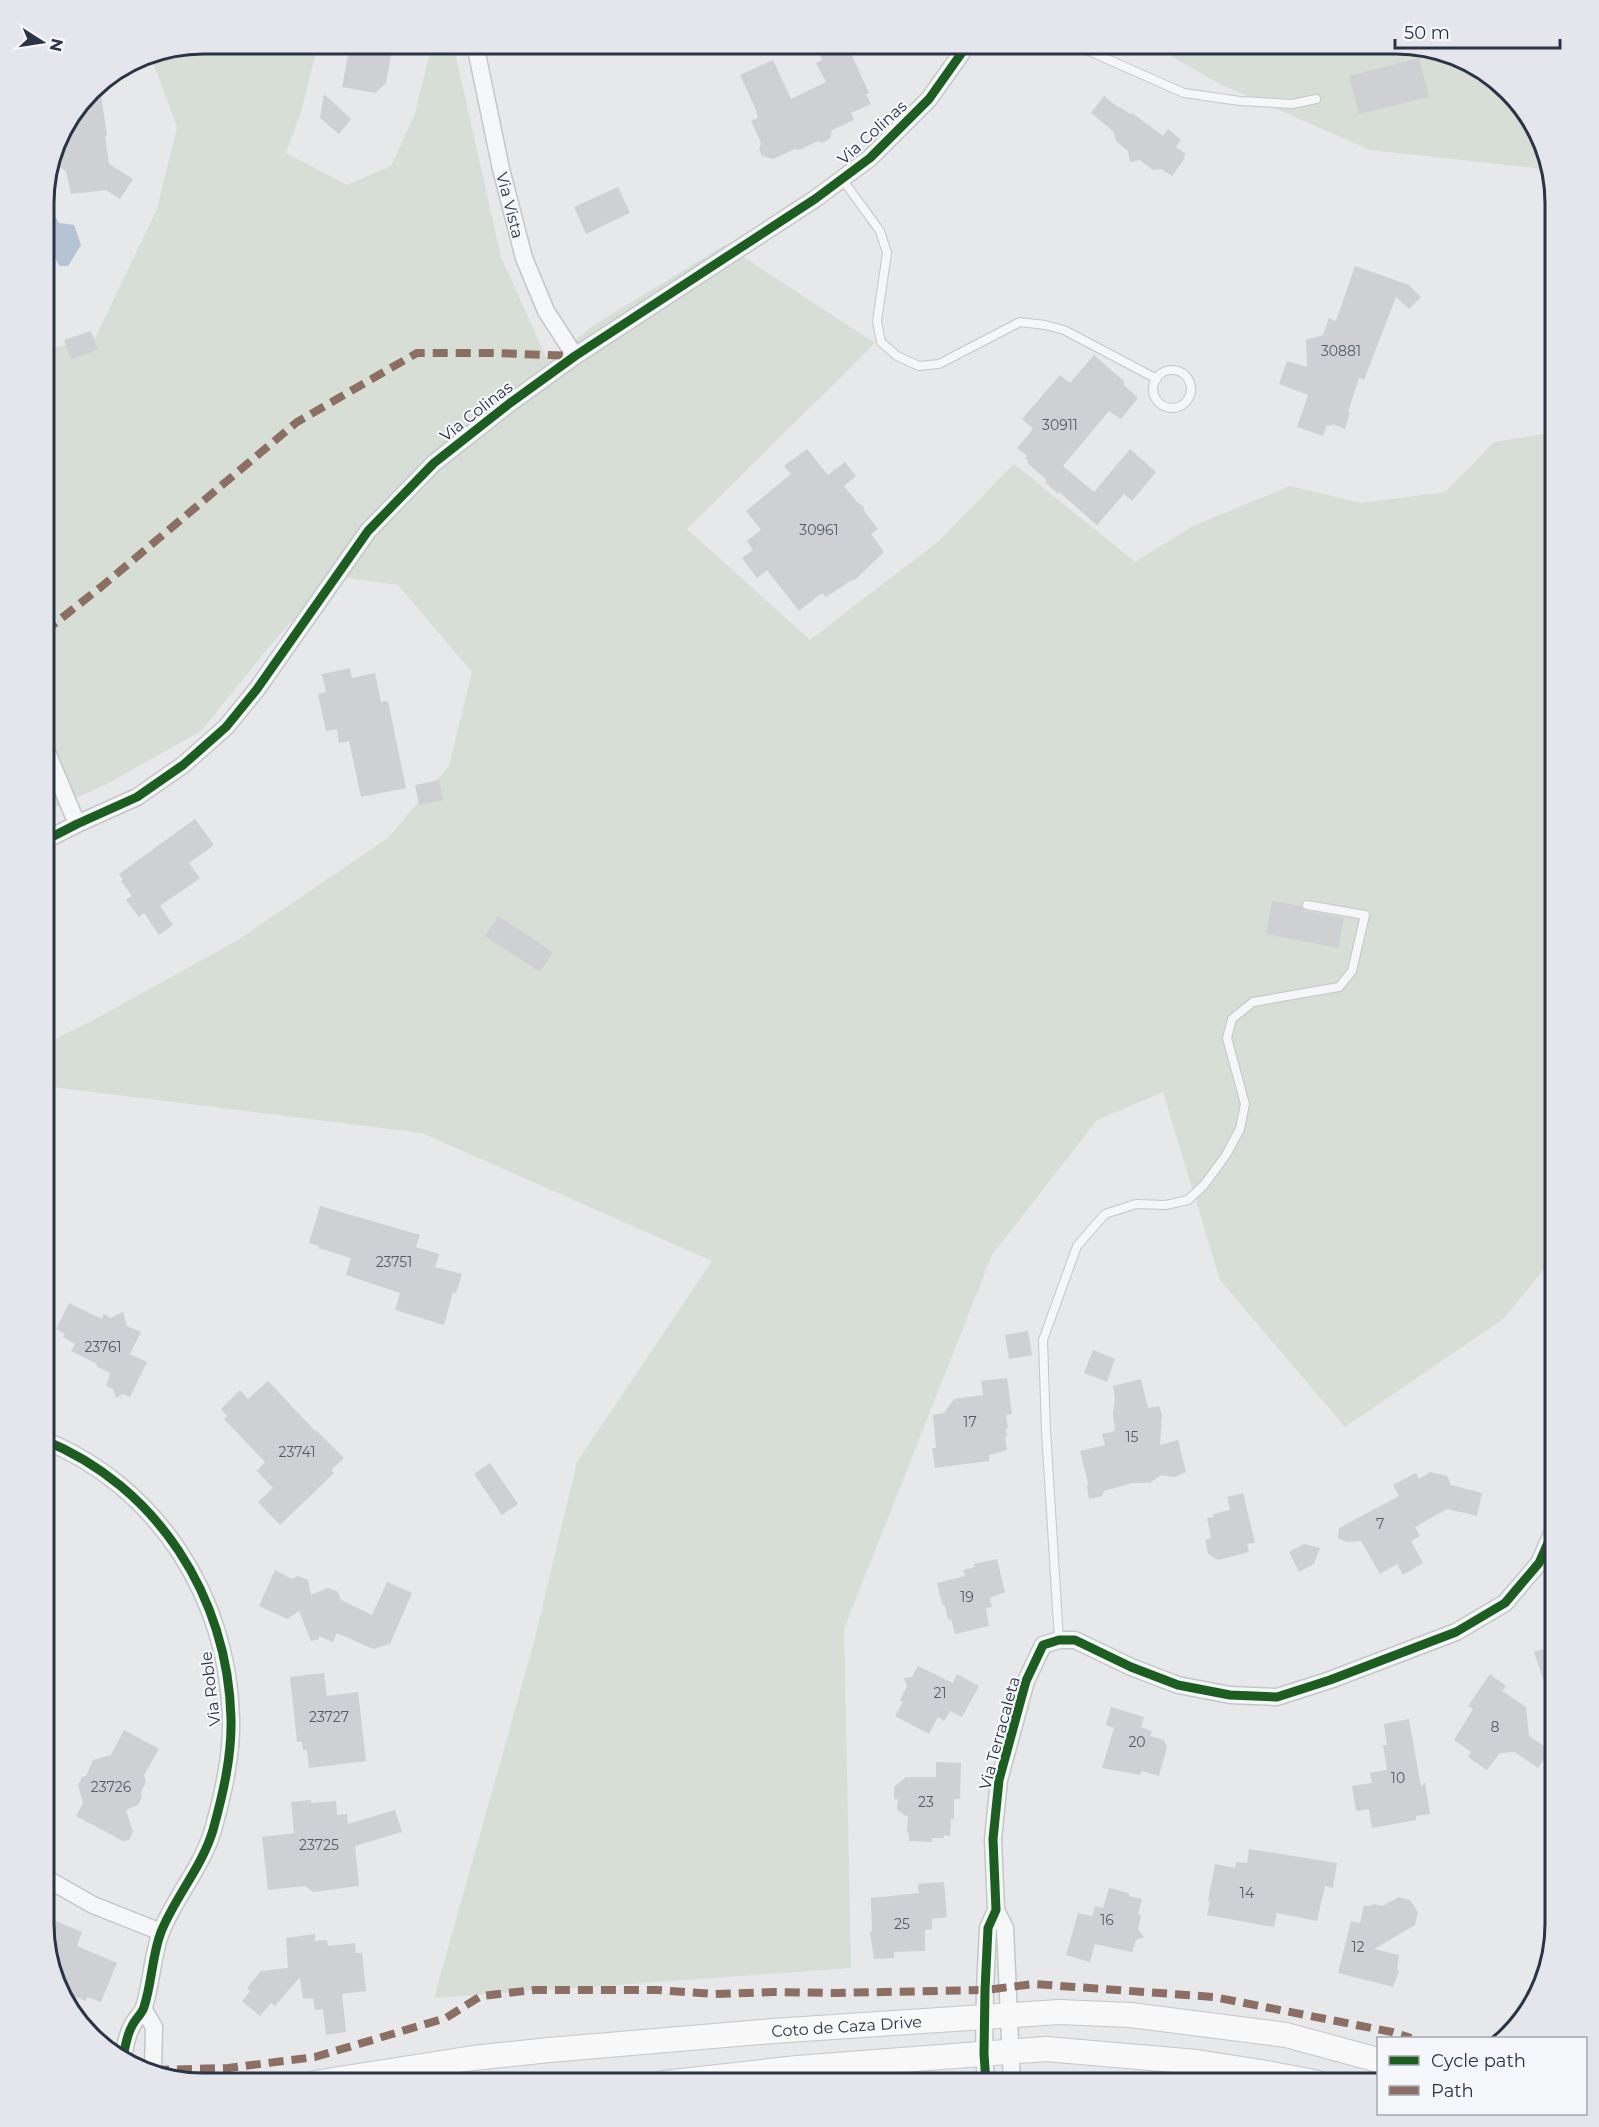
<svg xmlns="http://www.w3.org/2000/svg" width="1599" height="2127" font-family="Montserrat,sans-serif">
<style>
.green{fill:#d6ded6}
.water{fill:#b4c4d5}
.building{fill:#ced0d3}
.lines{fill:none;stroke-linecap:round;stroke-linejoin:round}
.service-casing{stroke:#c4c6c8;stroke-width:10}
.minor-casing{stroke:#c4c6c8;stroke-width:19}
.secondary-casing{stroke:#c4c6c8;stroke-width:26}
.service{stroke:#f5f6f7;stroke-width:8}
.minor{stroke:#f5f6f7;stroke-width:16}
.secondary{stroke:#f8f8f8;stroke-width:24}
.quiet{stroke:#8d6e63;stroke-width:8;stroke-dasharray:15 8;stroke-linecap:butt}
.cycleway-casing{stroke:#f4f6f9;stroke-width:13}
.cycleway{stroke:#1b5e20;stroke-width:9}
.labels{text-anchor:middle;stroke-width:4.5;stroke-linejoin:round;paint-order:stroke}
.number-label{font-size:14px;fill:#545c69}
.street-label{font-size:16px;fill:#2b3445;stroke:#f4f6f9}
.rim{fill:none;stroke:#2b3445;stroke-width:3}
</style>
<rect width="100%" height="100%" fill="#e6e8ea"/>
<!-- green -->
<path class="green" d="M 203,44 L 318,44 L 302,109 L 286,153 L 347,185 L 391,166 L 415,114 L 432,44 L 453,44 L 501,257 L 548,361 L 597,323 L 725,245 L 875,343 L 687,529 L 810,640 L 940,540 L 1014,464 L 1135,562 L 1193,526 L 1290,486 L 1361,503 L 1445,492 L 1494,442 L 1555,432 L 1555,1256 L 1503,1319 L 1345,1427 L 1220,1280 L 1163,1092 L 1097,1120 L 992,1255 L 844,1629 L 851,1968 L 434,1998 L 534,1642 L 577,1462 L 712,1261 L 422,1133 L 44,1086 L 44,1044 L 88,1023 L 238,940 L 388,838 L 449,766 L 472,672 L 398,585 L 332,576 L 264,653 L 201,731 L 107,784 L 44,812 L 44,350 L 95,338 L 157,209 L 177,127 L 150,54 Z
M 1184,44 L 1406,44 L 1476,65 L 1529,115 L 1545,169 L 1370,150 L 1218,83 L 1171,56 Z"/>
<!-- water -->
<path class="water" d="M 55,216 L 59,223 L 74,225 L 81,245 L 68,266 L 60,266 C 52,258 46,225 55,216 Z"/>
<!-- building -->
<path class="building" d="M 350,44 L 393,44 L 386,83 L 375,93 L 342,87 Z
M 837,45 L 841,53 L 849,49 L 869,93 L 866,94 L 871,104 L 851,113 L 854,120 L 832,130 L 830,139 L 822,143 L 818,141 L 799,150 L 795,149 L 773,159 L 762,156 L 759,149 L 761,143 L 751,121 L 758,118 L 756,112 L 757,112 L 740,75 L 773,60 L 791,99 L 826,82 L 816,63 L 822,60 L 819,53 Z
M 1419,58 L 1429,97 L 1359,114 L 1349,76 Z
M 99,82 L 107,135 L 105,136 L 109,164 L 133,179 L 120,199 L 106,190 L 71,194 L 66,171 L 54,163 L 60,156 L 60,151 L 63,150 L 60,132 Z
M 324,94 L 351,119 L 339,134 L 320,118 Z
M 1104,96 L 1119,108 L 1120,107 L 1130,114 L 1132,113 L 1163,136 L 1168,129 L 1181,140 L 1176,147 L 1186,154 L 1183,157 L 1185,158 L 1172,176 L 1161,169 L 1153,170 L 1140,160 L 1130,162 L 1128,151 L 1116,141 L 1114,132 L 1091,113 Z
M 618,187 L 630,213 L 586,234 L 574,207 Z
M 1355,266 L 1409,285 L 1421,297 L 1409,309 L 1396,297 L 1364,380 L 1359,378 L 1348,412 L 1350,412 L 1345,429 L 1332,424 L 1331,426 L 1327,425 L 1323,436 L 1297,427 L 1308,395 L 1279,384 L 1287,361 L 1307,367 L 1306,340 L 1323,335 L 1329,318 L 1336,321 Z
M 91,331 L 98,350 L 71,359 L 64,340 Z
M 1094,355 L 1125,382 L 1123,384 L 1138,398 L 1121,419 L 1109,411 L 1063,466 L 1094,492 L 1130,449 L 1156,472 L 1132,501 L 1124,494 L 1097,525 L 1059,492 L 1058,494 L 1045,482 L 1047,480 L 1027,463 L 1029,461 L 1025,458 L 1027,456 L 1017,448 L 1033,429 L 1022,419 L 1060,375 L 1070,383 Z
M 807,449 L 828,475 L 845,462 L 856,476 L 844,486 L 857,502 L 863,506 L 865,512 L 878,529 L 871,534 L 884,552 L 856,579 L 850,581 L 826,597 L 822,593 L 799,611 L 767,570 L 757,578 L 742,558 L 753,550 L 747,541 L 761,530 L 746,511 L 791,474 L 784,466 Z
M 350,668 L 352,678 L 375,673 L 381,702 L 388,701 L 406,788 L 361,797 L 349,741 L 339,743 L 337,729 L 326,731 L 318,694 L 326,692 L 322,674 Z
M 439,780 L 443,800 L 419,805 L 415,785 Z
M 195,819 L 214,845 L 189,863 L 200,878 L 160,906 L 173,925 L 159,935 L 144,913 L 139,917 L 126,900 L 132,896 L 121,881 L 123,880 L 119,874 Z
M 1272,901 L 1301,906 L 1306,911 L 1344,918 L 1338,948 L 1266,934 Z
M 498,916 L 553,952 L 540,972 L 485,936 Z
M 320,1206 L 420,1235 L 416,1247 L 439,1254 L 435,1267 L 462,1274 L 456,1293 L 453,1292 L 444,1325 L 395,1310 L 400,1293 L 346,1275 L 351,1258 L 318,1248 L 319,1246 L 309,1243 Z
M 69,1303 L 102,1319 L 104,1314 L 111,1318 L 123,1312 L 127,1326 L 141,1332 L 130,1354 L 147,1362 L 130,1397 L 123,1394 L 116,1398 L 113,1389 L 106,1386 L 110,1373 L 96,1366 L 97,1364 L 71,1351 L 75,1344 L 63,1337 L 65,1334 L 56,1329 Z
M 1028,1331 L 1032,1355 L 1009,1359 L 1005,1335 Z
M 1093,1350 L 1115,1359 L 1107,1382 L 1084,1373 Z
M 1007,1378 L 1012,1414 L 1006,1415 L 1008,1429 L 1006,1429 L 1007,1437 L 1005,1437 L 1007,1450 L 989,1455 L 989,1461 L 935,1468 L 932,1448 L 936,1448 L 933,1415 L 944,1413 L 954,1399 L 983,1395 L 981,1381 Z
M 1141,1379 L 1148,1408 L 1159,1406 L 1162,1415 L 1160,1445 L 1178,1440 L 1186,1472 L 1174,1477 L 1161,1475 L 1150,1483 L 1133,1483 L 1104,1491 L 1102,1496 L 1089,1499 L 1087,1487 L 1088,1483 L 1080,1451 L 1105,1445 L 1102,1434 L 1115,1431 L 1113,1413 L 1115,1399 L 1113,1386 Z
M 268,1381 L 316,1432 L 317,1431 L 344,1458 L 331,1470 L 334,1473 L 280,1525 L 258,1502 L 273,1488 L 257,1471 L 265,1462 L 224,1419 L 227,1416 L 221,1409 L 240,1390 L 248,1399 Z
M 490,1463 L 518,1504 L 502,1515 L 474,1474 Z
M 1430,1472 L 1447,1476 L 1451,1485 L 1482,1493 L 1477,1516 L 1447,1509 L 1415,1527 L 1420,1536 L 1411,1541 L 1423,1563 L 1403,1575 L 1397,1564 L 1380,1574 L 1361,1541 L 1347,1542 L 1338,1538 L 1339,1528 L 1399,1496 L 1393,1485 L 1416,1473 L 1419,1479 Z
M 1243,1493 L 1255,1543 L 1247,1544 L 1249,1552 L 1219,1560 L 1214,1558 L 1208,1553 L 1205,1540 L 1211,1538 L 1207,1518 L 1214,1517 L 1213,1514 L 1230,1510 L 1227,1497 Z
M 1304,1544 L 1320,1548 L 1314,1564 L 1299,1572 L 1289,1552 Z
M 997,1559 L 1005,1592 L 990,1598 L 992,1607 L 986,1608 L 989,1626 L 955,1634 L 951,1619 L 948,1620 L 945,1606 L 942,1604 L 937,1583 L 965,1576 L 963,1570 L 975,1567 L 974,1564 Z
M 275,1570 L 292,1579 L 298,1576 L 308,1580 L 311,1595 L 328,1588 L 338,1592 L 341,1600 L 372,1615 L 387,1582 L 412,1593 L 390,1644 L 373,1649 L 337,1633 L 333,1642 L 319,1636 L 319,1639 L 311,1641 L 299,1611 L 287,1619 L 259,1606 Z
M 1556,1645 L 1556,1705 L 1552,1705 L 1534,1652 Z
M 918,1666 L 953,1683 L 957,1674 L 979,1686 L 962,1717 L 950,1711 L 944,1721 L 938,1717 L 929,1734 L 895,1716 L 903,1702 L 900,1700 L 907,1686 L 904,1678 L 912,1677 Z
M 324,1673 L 327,1696 L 358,1692 L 366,1761 L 309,1768 L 307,1750 L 303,1750 L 302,1742 L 297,1742 L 290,1677 Z
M 1490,1674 L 1506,1686 L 1502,1691 L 1526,1707 L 1529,1736 L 1550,1750 L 1538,1768 L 1515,1752 L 1500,1753 L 1487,1770 L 1468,1757 L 1471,1752 L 1454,1740 L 1473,1709 L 1468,1706 Z
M 1111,1707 L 1144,1717 L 1141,1727 L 1152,1731 L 1150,1736 L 1164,1740 L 1167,1747 L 1159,1776 L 1142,1771 L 1140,1775 L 1102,1768 L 1114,1728 L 1106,1725 Z
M 1409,1719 L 1421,1787 L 1425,1782 L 1430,1814 L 1416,1816 L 1416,1820 L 1372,1828 L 1369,1809 L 1356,1811 L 1352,1786 L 1372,1783 L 1370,1773 L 1387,1770 L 1383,1745 L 1387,1745 L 1384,1724 Z
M 124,1730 L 159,1749 L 144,1775 L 146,1782 L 141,1792 L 142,1797 L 138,1805 L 126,1810 L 133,1832 L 129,1840 L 123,1841 L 76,1816 L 83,1803 L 78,1785 L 82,1777 L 86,1776 L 93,1760 L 111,1755 Z
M 936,1762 L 961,1763 L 960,1799 L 954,1799 L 954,1819 L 951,1819 L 950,1836 L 944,1835 L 944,1838 L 932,1838 L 932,1842 L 909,1841 L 909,1833 L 907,1833 L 908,1816 L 904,1815 L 897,1810 L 898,1799 L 894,1799 L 894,1787 L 906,1777 L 936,1777 Z
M 311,1800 L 311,1803 L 336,1801 L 337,1815 L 347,1814 L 348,1824 L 395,1810 L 402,1832 L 355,1846 L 359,1886 L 313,1892 L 305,1886 L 268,1890 L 262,1837 L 294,1833 L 291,1802 Z
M 1249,1849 L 1337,1863 L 1333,1888 L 1325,1886 L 1317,1921 L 1277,1913 L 1274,1927 L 1207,1915 L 1210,1901 L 1208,1901 L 1215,1864 L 1235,1868 L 1236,1862 L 1247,1863 Z
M 944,1882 L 947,1917 L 932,1919 L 932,1929 L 925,1930 L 925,1951 L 894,1952 L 894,1958 L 874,1959 L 870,1932 L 872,1931 L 871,1898 L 919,1893 L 918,1884 Z
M 1109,1888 L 1129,1893 L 1129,1896 L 1142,1899 L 1138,1914 L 1141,1915 L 1138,1929 L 1144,1937 L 1136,1940 L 1132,1952 L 1095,1944 L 1090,1962 L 1066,1955 L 1078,1913 L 1092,1916 L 1095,1906 L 1103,1908 Z
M 1399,1897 L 1410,1900 L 1418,1912 L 1415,1925 L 1374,1949 L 1399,1955 L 1397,1969 L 1399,1971 L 1393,1987 L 1338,1973 L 1351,1921 L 1360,1923 L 1364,1905 L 1369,1906 L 1374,1904 L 1382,1906 Z
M 44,1916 L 82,1932 L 77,1946 L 117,1963 L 101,2002 L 87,1997 L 86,2001 L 64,1992 L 44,1924 Z
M 315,1934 L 315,1941 L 327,1940 L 328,1946 L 355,1943 L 356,1953 L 362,1953 L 366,1991 L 342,1994 L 346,2032 L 326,2035 L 323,2009 L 315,2010 L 313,1998 L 303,1999 L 300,1977 L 275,2006 L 271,2003 L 260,2016 L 242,2001 L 250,1991 L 247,1988 L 261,1971 L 288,1968 L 286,1938 Z"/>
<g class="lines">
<!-- service casing -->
<g class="service-casing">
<path id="service" d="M 1073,44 L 1184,93 L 1240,101 L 1292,104 L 1316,99
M 842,179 L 880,231 L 887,253 L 877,321 L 881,342 L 897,356 L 919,366 L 939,364 L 1020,322 L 1045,325 L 1064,330 L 1157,379
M1153 389a19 19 0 1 1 38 0a19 19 0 1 1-38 0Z
M 1059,1640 L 1046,1431 L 1043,1340 L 1077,1246 L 1105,1214 L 1136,1204 L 1166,1205 L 1188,1200 L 1204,1185 L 1226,1155 L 1240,1129 L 1245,1104 L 1227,1038 L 1232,1019 L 1253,1002 L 1339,987 L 1352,971 L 1365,915 L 1307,905"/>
</g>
<!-- minor casing -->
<g class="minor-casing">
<g id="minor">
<path id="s1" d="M 475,44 L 501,169 L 524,258 L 546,311 L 575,356"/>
<path d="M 44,745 L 77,824"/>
<path d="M 44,841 L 77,824 L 137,797 L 183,765 L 226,727 L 257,689 L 368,531 L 434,463 L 510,403 L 575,356 L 815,199 L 870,158 L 929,99 L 968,44"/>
<path d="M 44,1440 C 157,1486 228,1597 231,1718 C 232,1756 223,1794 213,1830 C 202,1867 175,1897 161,1932 C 152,1955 152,1983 144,2007 C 142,2014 135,2019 132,2026 C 126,2036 125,2050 122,2061"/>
<path d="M 44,1877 L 93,1905 L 161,1932"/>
<path d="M 996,1910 L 1005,1928 L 1012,2083"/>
<path d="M 144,2010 L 154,2027 L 153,2070"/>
<path d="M 986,2083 L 984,2054 L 985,1990 L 988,1928 L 996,1910 L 993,1839 L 999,1780 L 1026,1681 L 1043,1645 L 1059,1640 L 1075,1640 L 1131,1667 L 1178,1685 L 1230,1695 L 1277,1697 L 1330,1680 L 1456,1632 L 1505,1603 L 1539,1563 L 1555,1527"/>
</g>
</g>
<!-- secondary casing -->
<g class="secondary-casing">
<g id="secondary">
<path id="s2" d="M 314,2083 L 473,2058 L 549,2050 L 773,2031 L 1059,2012 L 1130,2015 L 1286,2035 L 1378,2060"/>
<path d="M 664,2083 L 797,2068 L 1046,2049 L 1197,2062 L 1261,2072 L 1319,2083"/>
</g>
</g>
<!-- service -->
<use href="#service" class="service"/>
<!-- minor -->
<use href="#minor" class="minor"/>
<!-- secondary -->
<use href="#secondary" class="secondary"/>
<!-- quiet -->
<path class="quiet" d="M 44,632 L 101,587 L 297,422 L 417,353 L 494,353 L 573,356
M 154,2070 L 228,2068 L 315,2057 L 446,2018 L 481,1996 L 534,1990 L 657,1990 L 715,1994 L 774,1992 L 833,1993 L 985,1990 L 1034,1984 L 1214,1997 L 1392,2032 L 1411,2038"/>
<!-- cycleway casing -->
<g class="cycleway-casing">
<path id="cycleway" d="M 44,841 L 77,824 L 137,797 L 183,765 L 226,727 L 257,689 L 368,531 L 434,463 L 510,403 L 575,356 L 815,199 L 870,158 L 929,99 L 968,44
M 44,1440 C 157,1486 228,1597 231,1718 C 232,1756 223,1794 213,1830 C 202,1867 175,1897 161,1932 C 152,1955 152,1983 144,2007 C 142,2014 135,2019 132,2026 C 126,2036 125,2050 122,2061
M 986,2083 L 984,2054 L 985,1990 L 988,1928 L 996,1910 L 993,1839 L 999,1780 L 1026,1681 L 1043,1645 L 1059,1640 L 1075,1640 L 1131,1667 L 1178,1685 L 1230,1695 L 1277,1697 L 1330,1680 L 1456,1632 L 1505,1603 L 1539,1563 L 1555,1527"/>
</g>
<!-- cycleway -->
<use href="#cycleway" class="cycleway"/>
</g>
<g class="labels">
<!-- number labels -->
<g class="number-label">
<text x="1341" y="356">30881</text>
<text x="1060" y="430">30911</text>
<text x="819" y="535">30961</text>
<text x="394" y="1267">23751</text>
<text x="103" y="1352">23761</text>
<text x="970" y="1427">17</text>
<text x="1132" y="1442">15</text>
<text x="297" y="1457">23741</text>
<text x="1380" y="1529">7</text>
<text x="967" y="1602">19</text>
<text x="940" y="1698">21</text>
<text x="329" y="1722">23727</text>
<text x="1495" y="1732">8</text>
<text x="1137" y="1747">20</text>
<text x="1398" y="1783">10</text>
<text x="111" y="1792">23726</text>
<text x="926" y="1807">23</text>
<text x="319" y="1850">23725</text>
<text x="1247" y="1898">14</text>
<text x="1107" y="1925">16</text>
<text x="902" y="1929">25</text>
<text x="1358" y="1952">12</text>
</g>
<!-- street labels -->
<g class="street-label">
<text transform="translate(872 132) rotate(-42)" y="6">Via Colinas</text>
<text dy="6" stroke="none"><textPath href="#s1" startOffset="165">Via Vista</textPath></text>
<text transform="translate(476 411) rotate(-38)" y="6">Via Colinas</text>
<text transform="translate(210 1689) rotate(-97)" y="6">Via Roble</text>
<text transform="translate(999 1733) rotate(-75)" y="6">Via Terracaleta</text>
<text dy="6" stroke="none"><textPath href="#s2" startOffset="536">Coto de Caza Drive</textPath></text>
</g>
</g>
<!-- crop -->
<path d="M0 0H1599V2127H0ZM203 54H1396A149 149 0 0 1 1545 203V1924A149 149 0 0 1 1396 2073H203A149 149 0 0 1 54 1924V203A149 149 0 0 1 203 54Z" fill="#e4e6eb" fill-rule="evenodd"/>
<path class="rim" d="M203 54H1396A149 149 0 0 1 1545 203V1924A149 149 0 0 1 1396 2073H203A149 149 0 0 1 54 1924V203A149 149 0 0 1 203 54Z"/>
<!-- legend -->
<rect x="1377" y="2037" width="210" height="78" fill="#f4f6f9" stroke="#a4a8b1" stroke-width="1.5"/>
<rect x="1389" y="2056" width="30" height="9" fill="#1b5e20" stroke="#a4a8b1" stroke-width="1.5"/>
<text x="1431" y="2067" font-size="18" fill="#2b3445">Cycle path</text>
<rect x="1389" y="2086" width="30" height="9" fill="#8d6e63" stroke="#a4a8b1" stroke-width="1.5"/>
<text x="1431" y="2097" font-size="18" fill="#2b3445">Path</text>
<!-- north arrow -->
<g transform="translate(42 42) rotate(102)" stroke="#f4f6f9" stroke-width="4.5" paint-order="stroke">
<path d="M0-4.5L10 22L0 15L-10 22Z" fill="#2b3445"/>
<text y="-9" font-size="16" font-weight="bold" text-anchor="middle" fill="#2b3445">N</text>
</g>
<!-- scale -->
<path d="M1395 39v9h165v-9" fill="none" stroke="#2b3445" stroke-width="3"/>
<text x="1404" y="39" font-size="18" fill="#2b3445" stroke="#f4f6f9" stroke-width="4.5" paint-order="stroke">50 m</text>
</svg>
